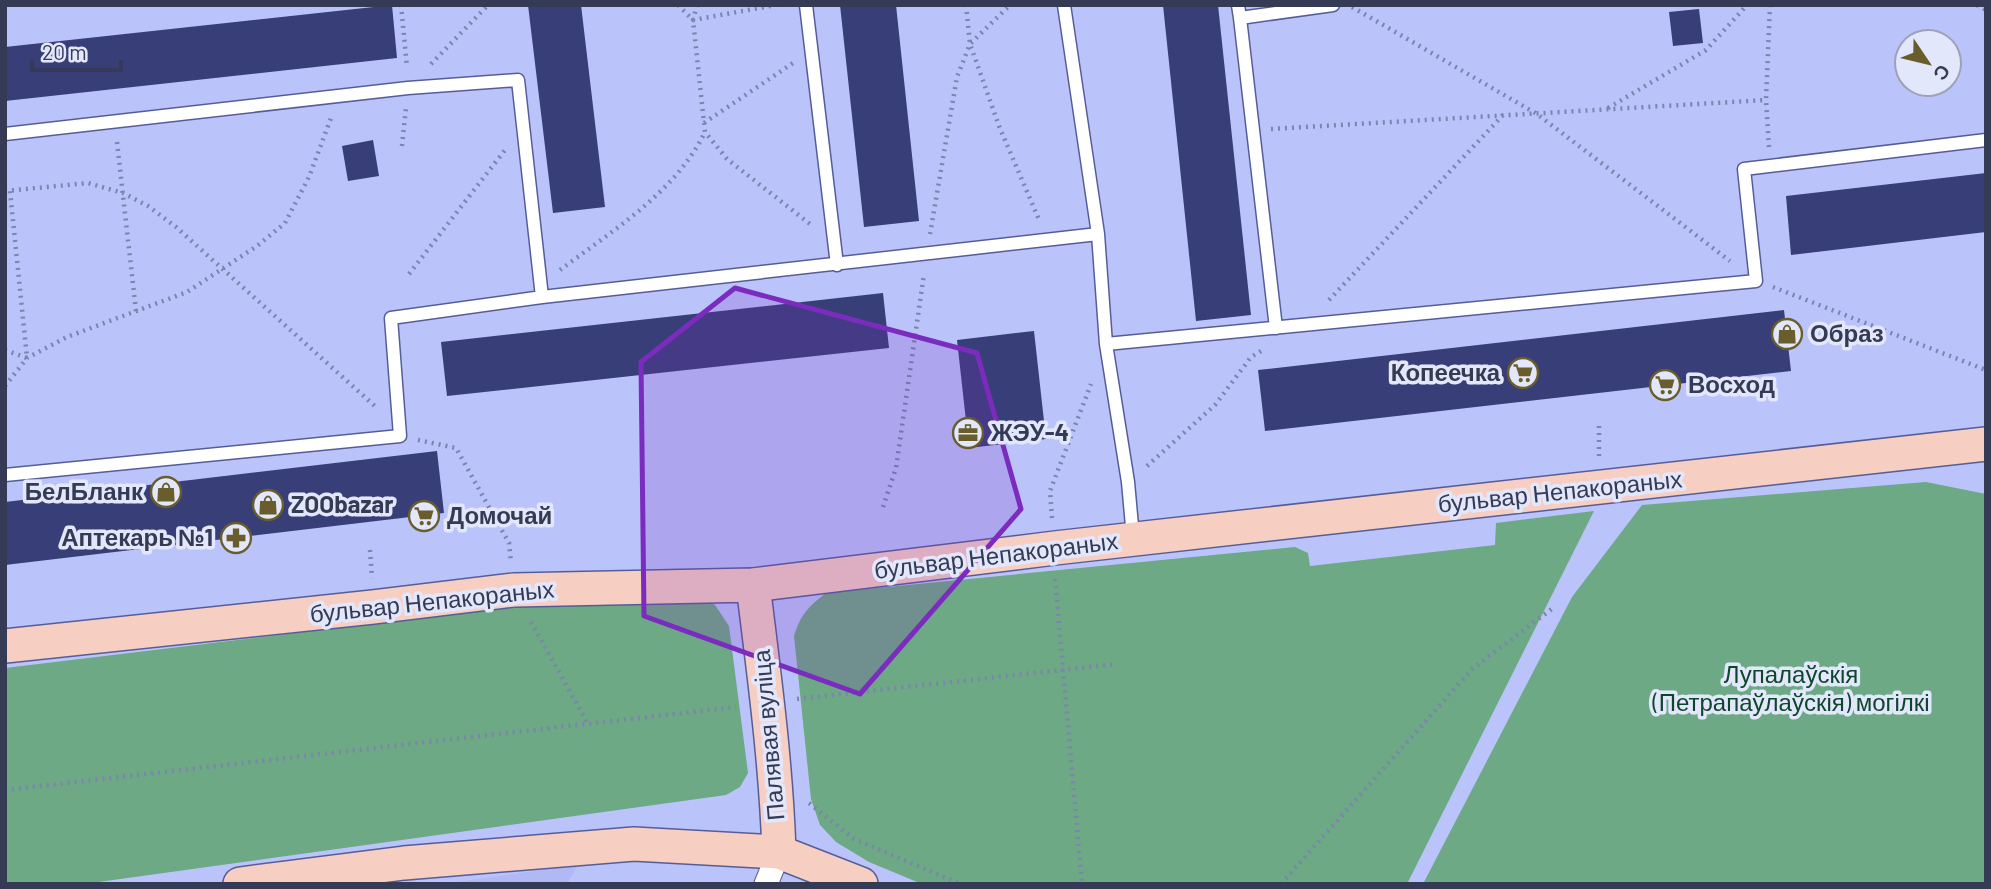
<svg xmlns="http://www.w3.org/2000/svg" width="1991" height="889" font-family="Barlow,sans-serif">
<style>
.built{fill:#b0b9f5}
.green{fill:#6ca984}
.building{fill:#383e77}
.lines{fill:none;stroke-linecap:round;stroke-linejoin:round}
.lane-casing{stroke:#555d99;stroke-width:15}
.street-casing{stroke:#555d99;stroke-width:25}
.secondary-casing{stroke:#555d99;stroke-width:36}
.path{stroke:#7d84ae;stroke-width:4.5;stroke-dasharray:2 5;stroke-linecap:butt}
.lane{stroke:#fff;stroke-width:12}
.street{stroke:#fff;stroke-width:23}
.secondary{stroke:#f6cec2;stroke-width:33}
.marked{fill:#7b2cbf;fill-opacity:0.2;stroke:#7b2cbf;stroke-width:5;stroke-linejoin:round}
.labels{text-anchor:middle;stroke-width:7;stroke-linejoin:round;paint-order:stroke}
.poi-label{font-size:24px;font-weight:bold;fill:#353a55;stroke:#e3e7fc;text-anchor:start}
.street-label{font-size:24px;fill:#353a55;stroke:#e3e7fc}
.park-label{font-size:24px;fill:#0e462a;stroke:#e3e7fc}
</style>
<rect width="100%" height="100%" fill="#bac4fa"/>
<!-- built -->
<path class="built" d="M 578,865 L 567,884 L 443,884 Z"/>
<!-- green -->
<path class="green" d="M 1926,482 L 1986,494 L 1986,884 L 1423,884 L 1572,597 L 1642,505 Z
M 1594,511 L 1407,884 L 922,884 L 869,862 L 836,842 L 820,825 L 811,799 L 794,636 C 801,614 808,607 826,593 L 1295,547 L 1308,553 L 1310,566 L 1495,545 L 1496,523 Z
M 677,587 L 695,590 L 715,605 L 729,626 L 748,773 L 740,787 L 726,795 L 84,884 L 5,884 L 5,668 Z"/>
<!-- building -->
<path class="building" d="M 392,5 L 397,58 L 5,101 L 5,47 Z
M 528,5 L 581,5 L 605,207 L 553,213 Z
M 840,5 L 896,5 L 919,221 L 864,227 Z
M 1163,5 L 1218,5 L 1251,315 L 1196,321 Z
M 1699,9 L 1703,43 L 1673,46 L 1669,12 Z
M 373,140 L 379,176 L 348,181 L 342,146 Z
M 1986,173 L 1986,232 L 1791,255 L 1786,196 Z
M 883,293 L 889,348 L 447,396 L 441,342 Z
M 1784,310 L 1791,371 L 1265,431 L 1258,370 Z
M 1034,331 L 1046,439 L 969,448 L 957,340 Z
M 437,451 L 444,513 L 5,565 L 5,502 Z"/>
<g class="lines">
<!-- lane casing -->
<g class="lane-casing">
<path id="lane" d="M 806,5 L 837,265
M 1064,5 L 1098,234 L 1106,344 L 1128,482 L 1133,537
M 1238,5 L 1240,18 L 1333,5
M 1240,18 L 1276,328
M 5,134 L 408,88 L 518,80 L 542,297
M 1106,344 L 1756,281 L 1744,169 L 1986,140
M 5,475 L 400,436 L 391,318 L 542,297 L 1098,234"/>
</g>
<!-- street casing -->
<g class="street-casing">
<path id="street" d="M 766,884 L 779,852"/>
</g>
<!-- secondary casing -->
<g class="secondary-casing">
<path id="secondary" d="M 753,585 C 764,674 776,762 779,852
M 5,646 L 373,607 L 514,590 L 753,585 L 1055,548 L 1986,444
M 240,884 L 404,863 L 634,844 L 779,852 L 861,884"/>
</g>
<!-- path -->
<path class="path" d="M 401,5 L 407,67
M 678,5 L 693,20 L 776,5
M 697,5 L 693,20 L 705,132 L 727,159 L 810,224
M 966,5 L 970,44 L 999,126 L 1040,222
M 1977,5 L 1986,10
M 1352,7 L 1537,114 L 1730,261
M 431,64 L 488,5
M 1608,108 L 1706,50 L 1747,5
M 704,123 L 793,63
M 1271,129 L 1766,100
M 117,142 L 136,311
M 402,146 L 406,107
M 1769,147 L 1766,100 L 1770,5
M 5,191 L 88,183 L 123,193 L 148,206 L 176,227 L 377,408
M 930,234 L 957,77 L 970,44 L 1010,5
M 560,270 C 612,231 676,192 705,132
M 409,274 L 505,150
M 1773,287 L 1986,370
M 1329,300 L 1503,115
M 5,350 L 27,358 L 10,191
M 5,386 L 27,358 L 67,337 L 187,292 L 257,246 L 285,223 L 309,177 L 331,118
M 418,440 L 456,448 L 509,543 L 511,562
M 1599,456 L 1599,424
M 1147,466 L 1215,405 L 1251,357 L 1261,351
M 883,507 L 896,468 L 924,274
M 1052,518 L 1050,491 L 1091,384
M 370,550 L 372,578
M 1055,579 L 1082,884
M 531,622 L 588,724
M 797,699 L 1116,664
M 5,790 L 736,707
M 809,803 L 854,839 L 961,884
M 1281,884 L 1472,669 L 1553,608"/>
<!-- lane -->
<use href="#lane" class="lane"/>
<!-- street -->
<use href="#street" class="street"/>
<!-- secondary -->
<use href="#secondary" class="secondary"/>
</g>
<!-- marked area -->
<path class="marked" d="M 735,288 L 977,353 L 1021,509 L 860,694 L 644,616 L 641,362 Z"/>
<!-- icons -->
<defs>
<g id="shop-ring" transform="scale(1.575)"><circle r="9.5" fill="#e3e7fc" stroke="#695e2b" stroke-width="1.5"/><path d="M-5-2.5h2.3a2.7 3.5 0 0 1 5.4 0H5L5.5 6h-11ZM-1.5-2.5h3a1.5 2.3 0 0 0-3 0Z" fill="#695e2b"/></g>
<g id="supermarket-ring" transform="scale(1.575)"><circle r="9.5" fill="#e3e7fc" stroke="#695e2b" stroke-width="1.5"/><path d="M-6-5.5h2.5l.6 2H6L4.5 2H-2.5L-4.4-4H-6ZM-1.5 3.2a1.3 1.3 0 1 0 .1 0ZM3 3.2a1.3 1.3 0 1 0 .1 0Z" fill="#695e2b"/></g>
<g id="office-ring" transform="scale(1.575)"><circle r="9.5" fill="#e3e7fc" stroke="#695e2b" stroke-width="1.5"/><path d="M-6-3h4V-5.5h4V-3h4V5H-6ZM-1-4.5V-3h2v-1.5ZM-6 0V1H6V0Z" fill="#695e2b"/></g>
<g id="pharmacy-ring" transform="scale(1.575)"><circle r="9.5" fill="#e3e7fc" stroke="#695e2b" stroke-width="1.5"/><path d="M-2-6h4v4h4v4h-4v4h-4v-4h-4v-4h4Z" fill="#695e2b"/></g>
</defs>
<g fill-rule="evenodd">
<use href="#shop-ring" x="1787" y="334"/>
<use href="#supermarket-ring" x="1523" y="373"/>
<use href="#supermarket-ring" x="1665" y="385"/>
<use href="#office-ring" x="968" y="433"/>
<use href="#shop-ring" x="166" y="492"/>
<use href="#shop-ring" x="268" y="505"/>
<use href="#supermarket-ring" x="424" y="516"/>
<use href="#pharmacy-ring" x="236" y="538"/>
</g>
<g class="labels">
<!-- poi labels -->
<g class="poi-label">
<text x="1810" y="342">Образ</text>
<text x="1500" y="381" text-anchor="end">Копеечка</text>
<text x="1688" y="393">Восход</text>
<text x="991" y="441">ЖЭУ-4</text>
<text x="143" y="500" text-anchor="end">БелБланк</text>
<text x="291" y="513">ZOObazar</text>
<text x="447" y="524">Домочай</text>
<text x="213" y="546" text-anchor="end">Аптекарь №1</text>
</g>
<!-- street labels -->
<g class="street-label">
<text transform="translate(1560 492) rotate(-6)" y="8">бульвар Непакораных</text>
<text transform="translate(996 556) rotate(-7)" y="8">бульвар Непакораных</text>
<text transform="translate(432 602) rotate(-6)" y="8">бульвар Непакораных</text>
<text transform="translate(769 735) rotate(-95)" y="8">Палявая вуліца</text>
</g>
<!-- park labels -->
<g class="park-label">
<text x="1791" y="683">Лупалаўскія<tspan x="1791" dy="28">(Петрапаўлаўскія) могілкі</tspan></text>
</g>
</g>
<!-- border -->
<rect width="1991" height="889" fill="none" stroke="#353a55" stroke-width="14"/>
<!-- north arrow -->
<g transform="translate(1928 63) rotate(125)"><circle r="33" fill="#e3e7fc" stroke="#9da2b9" stroke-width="2"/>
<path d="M0-5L12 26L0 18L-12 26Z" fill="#695e2b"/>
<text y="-10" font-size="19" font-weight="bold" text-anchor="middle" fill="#353a55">С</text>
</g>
<!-- scale -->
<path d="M32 60v10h89v-10" fill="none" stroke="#353a55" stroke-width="3.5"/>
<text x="42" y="60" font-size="21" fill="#353a55" stroke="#e3e7fc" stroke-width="5" paint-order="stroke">20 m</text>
</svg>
